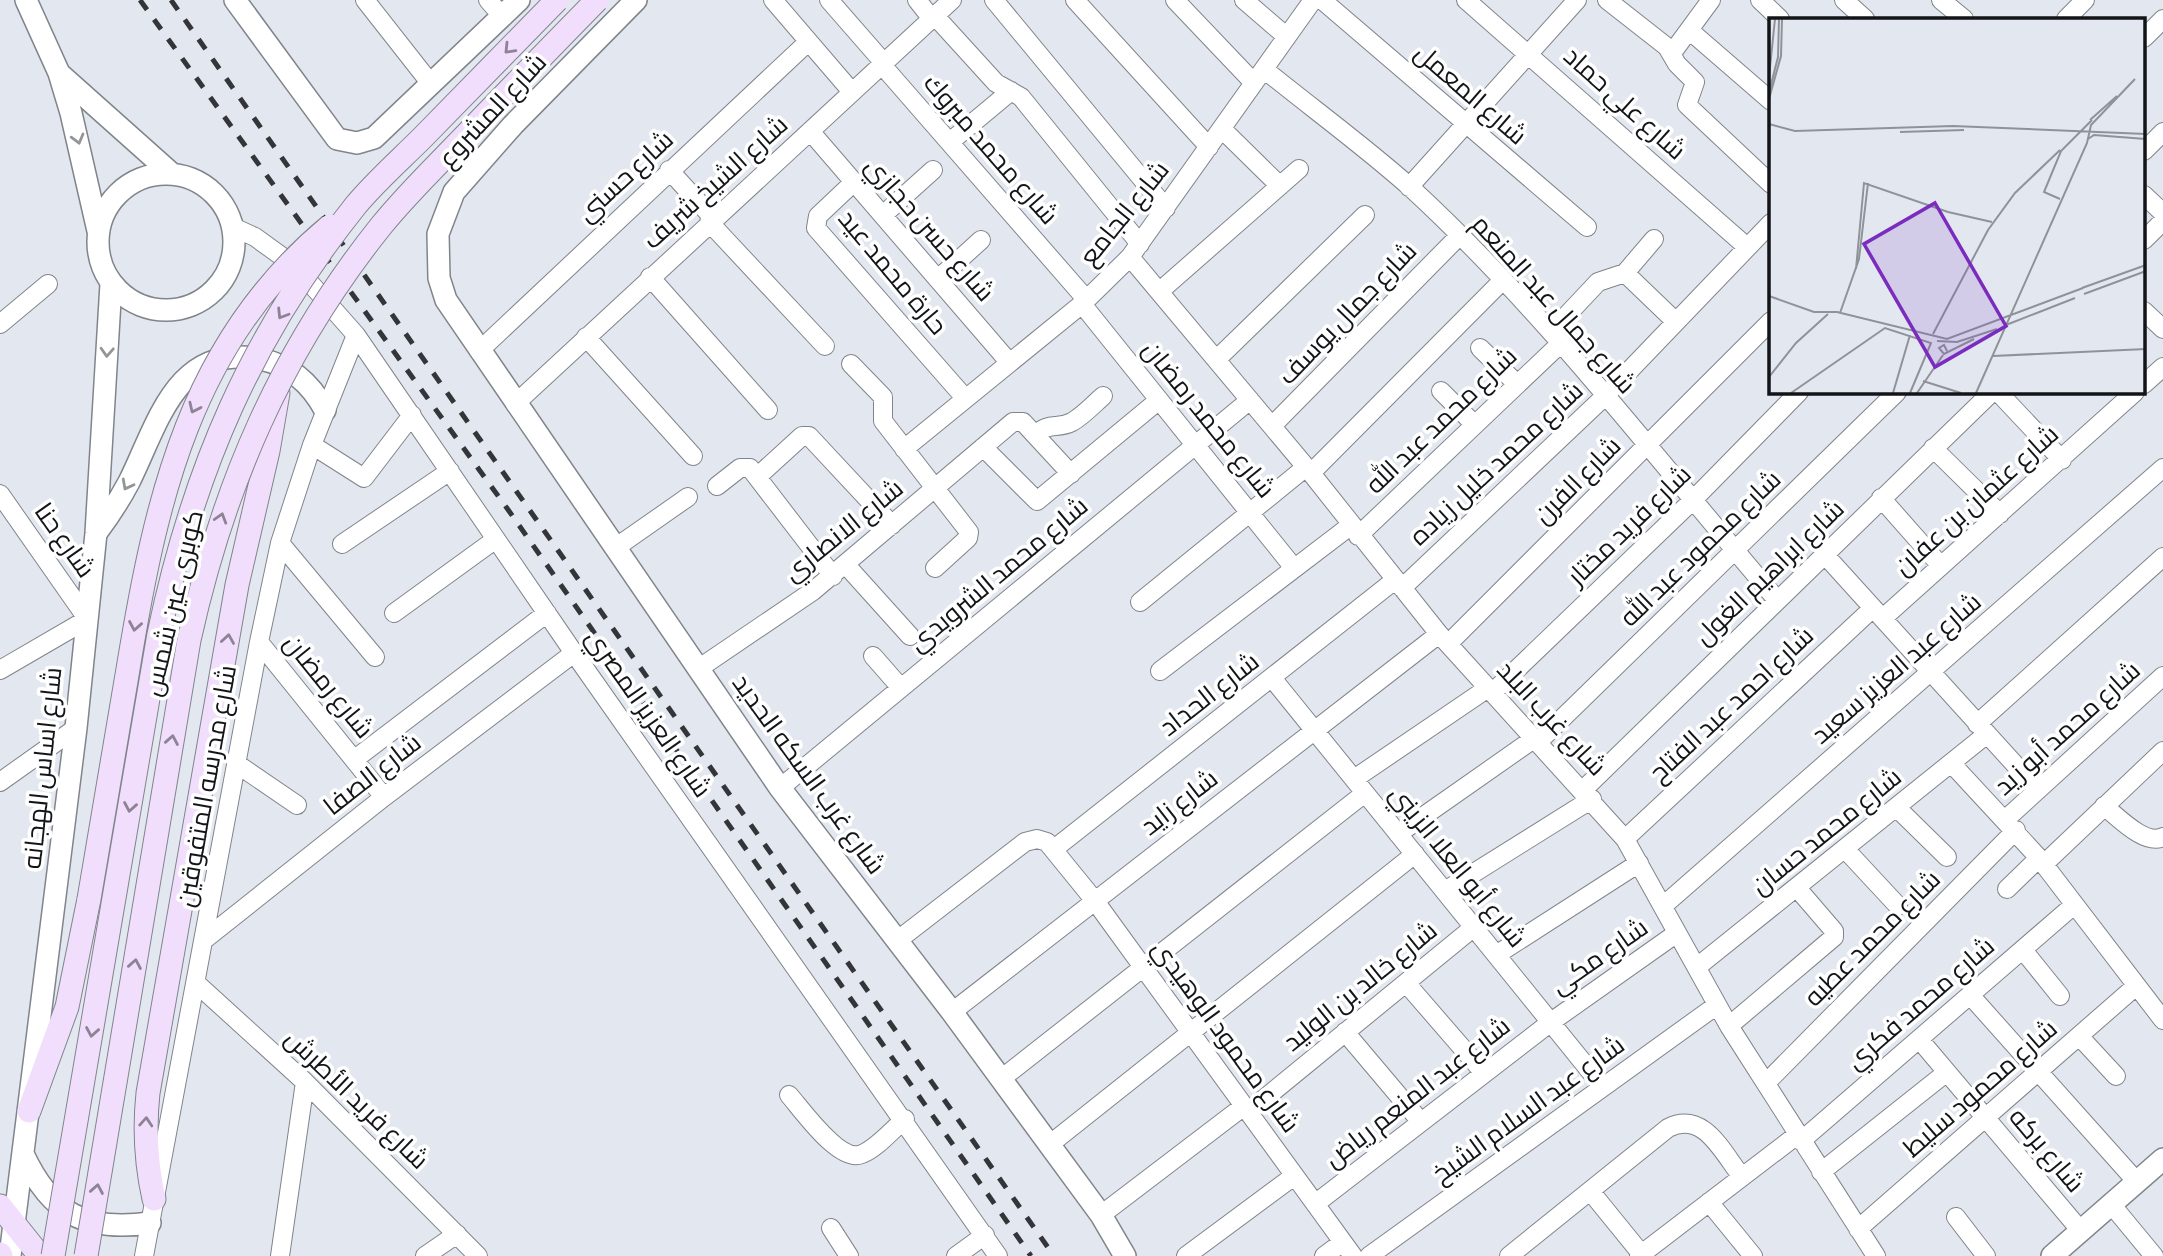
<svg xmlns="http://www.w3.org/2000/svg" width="2163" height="1256" font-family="'Sofia Sans Condensed',Cairo,sans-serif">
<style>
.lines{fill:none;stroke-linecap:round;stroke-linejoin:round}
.minor-casing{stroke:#80848b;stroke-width:20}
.tertiary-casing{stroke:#80848b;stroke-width:24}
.secondary-casing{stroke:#80848b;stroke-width:25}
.minor{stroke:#fff;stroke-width:18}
.tertiary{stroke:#fff;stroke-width:21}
.secondary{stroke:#f1defc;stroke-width:23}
.rail{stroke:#333539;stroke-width:5;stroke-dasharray:12 12;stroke-linecap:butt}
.secondary-bridge-casing{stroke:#80848b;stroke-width:25;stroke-linecap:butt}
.secondary-bridge{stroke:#f1defc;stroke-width:23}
.oneway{stroke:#8d8395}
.oneway2{stroke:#949597}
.labels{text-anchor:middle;stroke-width:7;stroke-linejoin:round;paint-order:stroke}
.street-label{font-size:26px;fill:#121417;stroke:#fff}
.inset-road{fill:none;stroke:#8f9399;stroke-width:2}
.view{fill:#7b2cbf;fill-opacity:0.15;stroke:#7b2cbf;stroke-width:3.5}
.inset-edge{fill:none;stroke:#121417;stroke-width:3.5}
</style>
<rect width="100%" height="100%" fill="#e3e8f0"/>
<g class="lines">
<!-- minor casing -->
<g class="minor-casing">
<path id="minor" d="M 365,0 L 431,84
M 488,0 L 502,16
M 773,0 L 852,92
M 829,0 L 884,63
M 917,0 L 932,19
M 994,0 L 1166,208
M 1075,0 L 1209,147
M 1175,0 L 1254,83
M 1244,0 L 1287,37
M 1322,0 L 1587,227
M 1466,0 L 1747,247
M 1607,0 L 1667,47 L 1677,64 L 1695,82 L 1687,105 L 1771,184
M 1760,0 L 1780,19
M 1844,0 L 1865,19
M 1941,0 L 1964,19
M 935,16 L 996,83 L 1021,97 L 1140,244
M 2066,19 L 2085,0
M 1689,30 L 1771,101
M 2144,38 L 2163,19
M 1672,53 L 1711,0
M 882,65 L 1086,299
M 1265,70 C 1313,109 1364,146 1410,187 C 1544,310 1659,462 1777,600
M 1222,129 L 1280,186
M 810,131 L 1009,362
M 951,141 L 1011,91
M 2144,151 L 2163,132
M 669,170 L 713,218
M 854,182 L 818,216 L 816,228 L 965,398
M 1409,187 L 1577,0
M 2144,195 L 2163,213
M 883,215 L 933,170
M 709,222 L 825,346
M 233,227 L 255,237 L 295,266 L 356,335 L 574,653 L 998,1256
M 2144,240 L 2163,221
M 1130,257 L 1311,473 L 1439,634 L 1625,839 L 1729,1026 L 1876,1256
M 1625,273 L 1675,321
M 650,277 L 768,410
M 938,279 L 981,240
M 1160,291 L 1299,169
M 1082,304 L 1294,568
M 2144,311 L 2163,329
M 0,324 L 48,284
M 1551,332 L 1598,282 L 1625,273 L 1654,239
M 586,337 L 693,456
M 1480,348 L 1517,384
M 479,351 L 808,42
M 1217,359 L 1365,215
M 851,364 L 883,397 L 883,421 L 969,532 L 968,538 L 935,568
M 2144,384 L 2163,367
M 1441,391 L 1475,425
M 1998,392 L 2062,460
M 515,404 L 952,0
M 1272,426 L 1459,236
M 1035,435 C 1050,421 1056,430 1072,422 C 1083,416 1094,404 1103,396
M 312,445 L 364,478 L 412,415
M 983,447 L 1037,501 L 1159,400
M 1933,448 L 2000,514
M 904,449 L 1082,304 L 1130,257 L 1313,0
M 1311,473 L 1503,280
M 757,477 L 802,436 L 809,436 L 892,525
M 717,486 L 740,468 L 750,468 L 833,576
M 0,494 L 86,617
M 1881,498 L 1941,566
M 1358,536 L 1561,343
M 280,543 L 375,657
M 342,544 L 450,471
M 615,548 L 688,497
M 1825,555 L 2038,790
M 846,565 L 910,636
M 1402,588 L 1604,397 L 1771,223
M 1140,602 L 1306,467
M 394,613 L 496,539
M 1883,618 L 2135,392
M 259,642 L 384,797
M 1448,644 L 1771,321
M 873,656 L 901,688
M 698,669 L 813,591 L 1013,422 L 1023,422 L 1071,474
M 0,670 L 86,620
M 1160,671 L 1350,526
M 1272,678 L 1603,1087
M 1492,693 L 1692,501 L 1799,392
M 1977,724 L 2163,557
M 1538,742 L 1897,392
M 355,759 L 547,613
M 1951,763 L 2039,858 L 2163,1020
M 237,764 L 297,805
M 1354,779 L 1488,688
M 0,782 L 76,728
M 780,788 L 1250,400
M 1583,790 L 1992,392
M 2104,806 C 2118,817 2145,846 2163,837
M 1897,808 L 1947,857
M 2006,819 L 2163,676
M 1398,834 L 1535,738
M 1625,839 L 1873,608
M 1054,849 L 1395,580
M 1845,849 L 1898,906
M 2044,864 L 2163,751
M 2007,889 L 2039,858
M 1445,891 L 1592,799
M 1663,906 L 2163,468
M 204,940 L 384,797 L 574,653
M 898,940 L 1025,842 L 1037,839 L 1047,842 L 1095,901 L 1353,1256
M 2023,950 L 2060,996
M 1496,955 L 1639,863
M 1697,967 L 1987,734
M 196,983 L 305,1082 L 478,1256
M 1406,983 L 1484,1073
M 1970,995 L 2137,1182
M 952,1012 L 1439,634
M 1729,1026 L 1834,937 L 1834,931 L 1797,888
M 1345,1032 L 1421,1122
M 2079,1036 L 2116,1076
M 1919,1039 L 2081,1231
M 1001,1079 L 1365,793
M 1766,1083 L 2016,830
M 789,1095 C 803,1111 840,1164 862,1154 C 877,1148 892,1130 905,1119
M 1248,1112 L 1474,927
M 1801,1141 L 2074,905
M 1049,1145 L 1415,854
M 1821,1172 L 1947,1072
M 1591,1192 L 1643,1256
M 1709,1202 L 1753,1256
M 1315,1204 L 1551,1022 L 1677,933
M 2111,1204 L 2154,1256
M 1101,1215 L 1244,1106
M 1956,1217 L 1986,1256
M 831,1228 L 849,1256
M 1858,1229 L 2136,986
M 144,1256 L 259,642 L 280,543 L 312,445 L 356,335
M 280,1256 L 305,1082
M 425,1256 L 457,1234
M 956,1256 L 985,1235
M 1186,1256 L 1294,1176
M 1324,1256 L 1343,1242
M 1369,1256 L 1717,1005
M 1509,1256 L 1668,1128 C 1704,1110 1722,1152 1742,1177
M 1639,1256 L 1797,1135"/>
</g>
<!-- tertiary casing -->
<g class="tertiary-casing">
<path id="tertiary" d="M 26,0 L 59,73 L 71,113 L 98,231
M 235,0 L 337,139 L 357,143 L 374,138 L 519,0
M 636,0 L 513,125 L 454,192 L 438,234 L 439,278 L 446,300 L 780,788 L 952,1012 L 1101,1215 L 1125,1256
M 61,75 L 172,174
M98 242a68 68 0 1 1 136 0a68 68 0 1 1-136 0Z
M 97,532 C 109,516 120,499 129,482 C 158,424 176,343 260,359 C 290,365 311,384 325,410
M 23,1154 C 51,1214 85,1232 150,1223
M 10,1256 L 76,728 L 96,533 L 111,284
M 2052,1256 L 2163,1159"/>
</g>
<!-- secondary casing -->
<g class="secondary-casing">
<path id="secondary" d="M 29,1111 L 67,1007 L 89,899
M 154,1199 C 146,1163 144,1130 148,1093 L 237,585 L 268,451 L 278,393
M 0,1206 L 40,1256
M 0,1254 L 1,1256"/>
</g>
<!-- minor -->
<use href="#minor" class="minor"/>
<!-- tertiary -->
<use href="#tertiary" class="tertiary"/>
<!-- secondary -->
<use href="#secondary" class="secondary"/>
<!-- rail -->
<path class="rail" d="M 140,0 L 509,511 L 1031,1256
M 171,0 L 1054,1256"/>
<!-- secondary-bridge casing -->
<g class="secondary-bridge-casing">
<path id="secondary-bridge" d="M 89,899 C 102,823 115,746 128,669 C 156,498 190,342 330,226
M 53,1256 L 159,634 C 193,471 251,336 356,205 C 376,181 401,159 423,137 C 468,91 512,46 557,0
M 86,1256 L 189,640 C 223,486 281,351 381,226 C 406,195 436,166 464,137 C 508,91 552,46 597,0"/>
</g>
<!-- secondary-bridge -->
<use href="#secondary-bridge" class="secondary-bridge"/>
</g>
<!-- one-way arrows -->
<defs><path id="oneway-chevron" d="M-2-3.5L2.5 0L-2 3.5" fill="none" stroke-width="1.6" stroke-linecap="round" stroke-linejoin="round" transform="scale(1.75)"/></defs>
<g class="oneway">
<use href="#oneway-chevron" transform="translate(509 49) rotate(134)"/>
<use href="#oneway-chevron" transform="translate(282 314) rotate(122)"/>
<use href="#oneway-chevron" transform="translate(194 408) rotate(115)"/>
<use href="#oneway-chevron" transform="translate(221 518) rotate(-73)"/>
<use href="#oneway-chevron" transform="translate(135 626) rotate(100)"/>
<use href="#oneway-chevron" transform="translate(228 639) rotate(-81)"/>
<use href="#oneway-chevron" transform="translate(172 740) rotate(-80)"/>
<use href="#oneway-chevron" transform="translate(130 807) rotate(100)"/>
<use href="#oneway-chevron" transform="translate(135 964) rotate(-80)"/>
<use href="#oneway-chevron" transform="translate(92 1032) rotate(100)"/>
<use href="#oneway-chevron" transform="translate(146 1122) rotate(-86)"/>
<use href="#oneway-chevron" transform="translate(97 1189) rotate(-80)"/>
</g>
<g class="oneway2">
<use href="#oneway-chevron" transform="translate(78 139) rotate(75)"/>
<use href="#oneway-chevron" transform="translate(107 352) rotate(93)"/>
<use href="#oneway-chevron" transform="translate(127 485) rotate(118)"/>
</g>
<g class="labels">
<!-- street labels -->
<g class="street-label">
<text transform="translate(1471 94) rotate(41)" y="9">شارع المعمل</text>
<text transform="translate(1625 103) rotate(42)" y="9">شارع علي حماد</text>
<text transform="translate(492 110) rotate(-47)" y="9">شارع المشروع</text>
<text transform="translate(991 149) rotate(49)" y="9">شارع محمد مبروك</text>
<text transform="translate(625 176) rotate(-43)" y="9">شارع حسني</text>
<text transform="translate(715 182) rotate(-42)" y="9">شارع الشيخ شريف</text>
<text transform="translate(1124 213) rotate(-51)" y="9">شارع الجامع</text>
<text transform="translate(930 229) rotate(49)" y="9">شارع حسن حجازي</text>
<text transform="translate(893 272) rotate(50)" y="9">حارة محمد عيد</text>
<text transform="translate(1554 304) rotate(48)" y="9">شارع جمال عبد المنعم</text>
<text transform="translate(1347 313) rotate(-46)" y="9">شارع جمال يوسف</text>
<text transform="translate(1209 419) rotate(51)" y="9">شارع محمد رمضان</text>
<text transform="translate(1441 420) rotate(-44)" y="9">شارع محمد عبد الله</text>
<text transform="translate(1496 463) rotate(-43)" y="9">شارع محمد خليل زياده</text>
<text transform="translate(1577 480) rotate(-45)" y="9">شارع الفرن</text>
<text transform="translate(1976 500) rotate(-42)" y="9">شارع عثمان بن عفان</text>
<text transform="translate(1629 525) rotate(-44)" y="9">شارع فريد مختار</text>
<text transform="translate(843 530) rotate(-39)" y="9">شارع الانصاري</text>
<text transform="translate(65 540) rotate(55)" y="9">شارع حنا</text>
<text transform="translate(1700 548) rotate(-44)" y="9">شارع محمود عبد الله</text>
<text transform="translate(1769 572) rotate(-44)" y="9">شارع ابراهيم الغول</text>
<text transform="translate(998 574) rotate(-40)" y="9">شارع محمد الشرويدي</text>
<text transform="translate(173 603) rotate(-77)" y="9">كوبرى عين شمس</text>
<text transform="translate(1896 668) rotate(-41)" y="9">شارع عبد العزيز سعيد</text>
<text transform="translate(329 686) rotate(51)" y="9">شارع رمضان</text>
<text transform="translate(1209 694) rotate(-38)" y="9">شارع الحداد</text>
<text transform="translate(1731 704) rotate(-43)" y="9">شارع احمد عبد الفتاح</text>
<text transform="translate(649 713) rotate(55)" y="9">شارع العزيز المصري</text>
<text transform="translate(1552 718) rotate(47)" y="9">شارع غرب البلد</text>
<text transform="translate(2067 728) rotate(-42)" y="9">شارع محمد أبو زيد</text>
<text transform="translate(42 768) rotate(-84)" y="9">شارع اساس الهجانه</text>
<text transform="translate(372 774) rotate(-38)" y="9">شارع الصفا</text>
<text transform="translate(809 774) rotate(54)" y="9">شارع غرب السكه الحديد</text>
<text transform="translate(206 786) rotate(-80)" y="9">شارع مدرسه المتفوقين</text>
<text transform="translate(1179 802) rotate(-38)" y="9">شارع زايد</text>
<text transform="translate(1826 831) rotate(-39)" y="9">شارع محمد حسان</text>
<text transform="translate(1458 866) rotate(51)" y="9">شارع أبو العلا الزيني</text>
<text transform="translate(1872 938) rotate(-45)" y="9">شارع محمد عطيه</text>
<text transform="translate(1599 956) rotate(-35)" y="9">شارع مكي</text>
<text transform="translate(1360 986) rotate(-39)" y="9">شارع خالد بن الوليد</text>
<text transform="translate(1920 1003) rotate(-41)" y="9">شارع محمد فكري</text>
<text transform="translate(1226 1036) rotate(54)" y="9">شارع محمود الوهيدي</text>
<text transform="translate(1980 1088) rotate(-41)" y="9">شارع محمود سليط</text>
<text transform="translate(1417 1092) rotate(-38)" y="9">شارع عبد المنعم رياض</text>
<text transform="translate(357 1099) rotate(44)" y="9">شارع فريد الأطرش</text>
<text transform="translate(1528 1109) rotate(-36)" y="9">شارع عبد السلام الشيخ</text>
<text transform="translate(2047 1150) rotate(50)" y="9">شارع بركه</text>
</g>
</g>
<!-- overview -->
<g transform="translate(1769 18)">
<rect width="376" height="376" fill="#e3e8f0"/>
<path class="inset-road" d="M 0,59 L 6,1M 0,74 L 9,39 L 10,1M 0,81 L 12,38 L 13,1M 321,102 L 348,78M 0,106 L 26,113 L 184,108 L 377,116M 131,114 L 195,112M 319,121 L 325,117 L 377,121M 291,181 L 275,174 L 292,133 L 323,102M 87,251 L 95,165 L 179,194 L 223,204M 313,270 L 377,247M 315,276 L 377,253M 0,278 L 45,294 L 68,294 L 178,321 L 314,270M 71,295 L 90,241 L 99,165M 237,307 L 306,280M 164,316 L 219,212 L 246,175 L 291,132M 168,323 L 188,324 L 228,311M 178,333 L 175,327 L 170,330 L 175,336 L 205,321M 224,338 L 377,331M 0,359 L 27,325 L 59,296M 154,363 L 192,375M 22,375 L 116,310 L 162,325 L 141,375M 124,375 L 141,317M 148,375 L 174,337M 207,375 L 318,125 L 322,107 L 366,61"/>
<path class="view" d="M 166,185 L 237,308 L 166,349 L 95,226 Z"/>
<rect width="376" height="376" class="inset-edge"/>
</g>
</svg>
